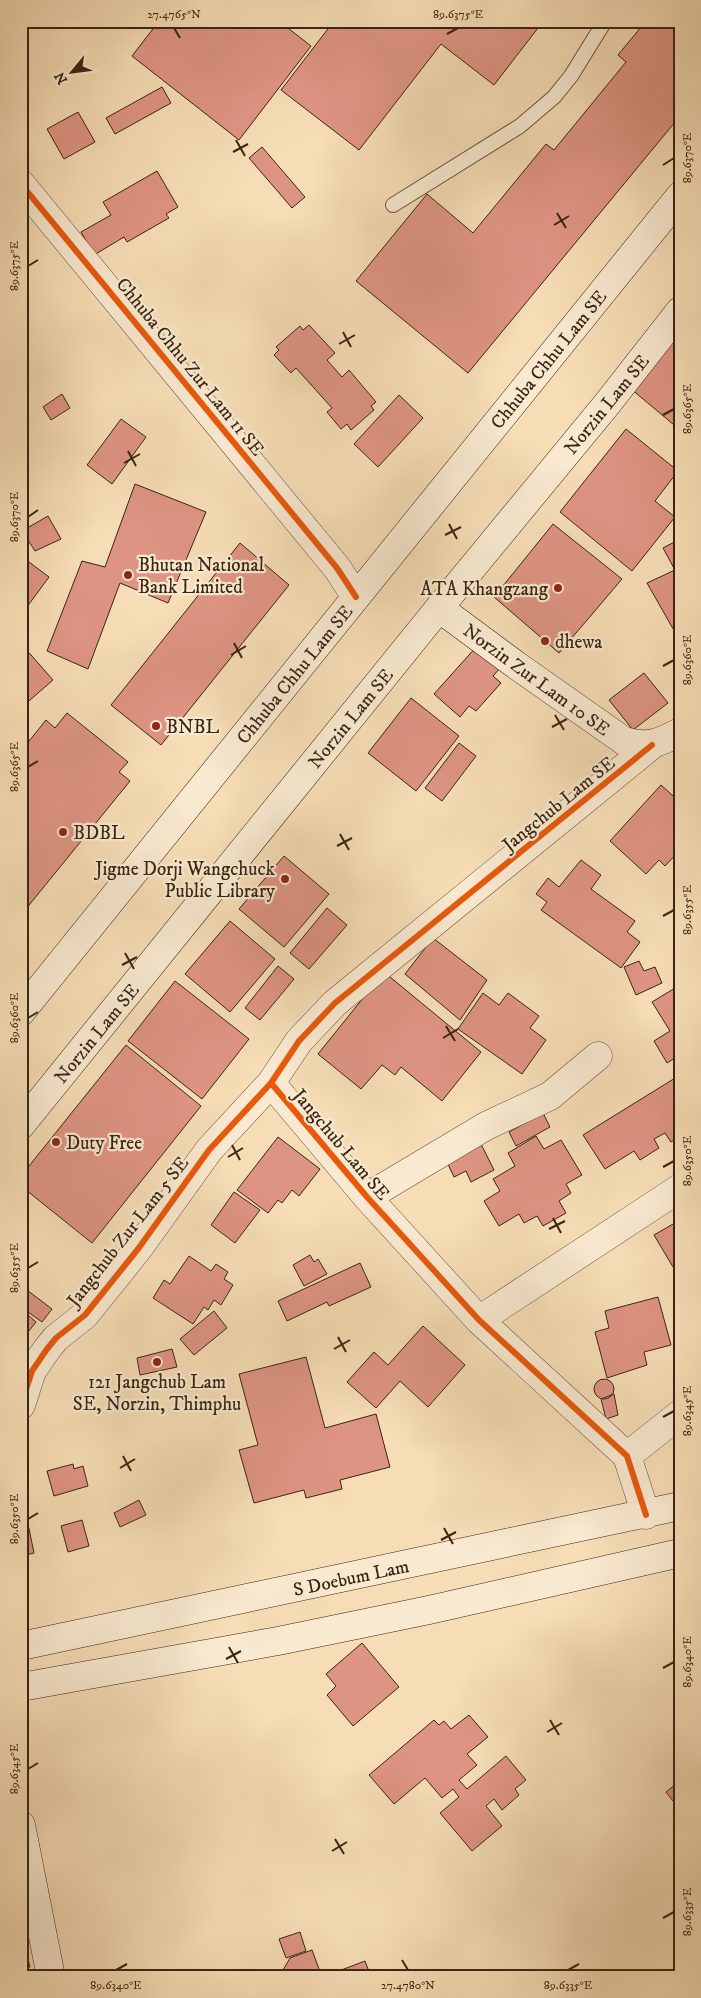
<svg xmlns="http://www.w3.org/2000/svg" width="701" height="1998" font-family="'IM FELL DW Pica',serif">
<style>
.building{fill:#de9483;stroke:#392511}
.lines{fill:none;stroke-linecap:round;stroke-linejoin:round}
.service-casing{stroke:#68533a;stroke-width:16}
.minor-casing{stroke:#68533a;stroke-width:29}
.secondary-casing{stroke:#392511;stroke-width:29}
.service{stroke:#f9e9d0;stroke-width:14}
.minor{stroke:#f9e9d0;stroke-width:28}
.secondary{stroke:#f9e9d0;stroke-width:28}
.cycleway-casing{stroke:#f9e9d0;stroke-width:9}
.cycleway{stroke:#e8590c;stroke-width:6}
.ticks{fill:none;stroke:#392511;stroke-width:2}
.poi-dot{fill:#8f2418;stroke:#f9e9d0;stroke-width:2}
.labels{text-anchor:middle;stroke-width:4.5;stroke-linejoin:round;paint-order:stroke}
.street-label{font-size:19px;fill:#392511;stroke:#f9e9d0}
.poi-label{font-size:19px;fill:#392511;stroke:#f9e9d0;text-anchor:start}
.neatline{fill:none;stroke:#392511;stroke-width:2}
.ticks-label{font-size:12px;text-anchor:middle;fill:#392511}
</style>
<rect width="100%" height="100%" fill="#f6ddb6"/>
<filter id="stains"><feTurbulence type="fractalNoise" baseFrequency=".004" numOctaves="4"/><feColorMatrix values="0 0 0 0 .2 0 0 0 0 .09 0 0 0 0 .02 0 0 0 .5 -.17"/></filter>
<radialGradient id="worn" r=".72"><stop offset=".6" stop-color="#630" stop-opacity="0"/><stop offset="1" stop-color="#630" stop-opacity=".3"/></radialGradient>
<!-- building -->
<path class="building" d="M 159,21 L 279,21 L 311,46 L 239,140 L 132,56 Z
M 334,21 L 529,21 L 538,28 L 494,85 L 441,44 L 359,150 L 281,90 Z
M 646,21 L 680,21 L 680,116 L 468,373 L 356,281 L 427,194 L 473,233 L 546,144 L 554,150 L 626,62 L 618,55 Z
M 162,87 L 171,103 L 115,134 L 106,118 Z
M 78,112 L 95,142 L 64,159 L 47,129 Z
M 262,147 L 305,197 L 292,208 L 249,158 Z
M 157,171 L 178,207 L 166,214 L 169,218 L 127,242 L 124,237 L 94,255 L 81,232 L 111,215 L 103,202 Z
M 309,325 L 335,353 L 327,360 L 342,377 L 349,370 L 376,402 L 371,406 L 374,410 L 351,430 L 347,424 L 341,429 L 327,412 L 332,408 L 296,368 L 291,373 L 274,355 L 279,350 L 276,347 L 300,326 L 303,330 Z
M 675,330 L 680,334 L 680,430 L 630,388 Z
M 62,394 L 70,408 L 51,420 L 43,407 Z
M 399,395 L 423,418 L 378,467 L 354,444 Z
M 121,419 L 146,437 L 112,484 L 87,465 Z
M 626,429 L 678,471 L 655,501 L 675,517 L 632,571 L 560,512 Z
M 135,484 L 206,512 L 168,603 L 120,583 L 88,669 L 47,651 L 82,561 L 105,567 Z
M 48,516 L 61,539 L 35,551 L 22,531 Z
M 553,524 L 622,579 L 559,653 L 494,597 Z
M 680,539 L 680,641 L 647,583 L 675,570 L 663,548 Z
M 240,543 L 289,585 L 161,745 L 111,705 Z
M 21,556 L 49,577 L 21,615 Z
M 477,646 L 501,667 L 493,676 L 501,683 L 476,711 L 469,706 L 460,717 L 434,694 Z
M 24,647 L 53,680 L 22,707 L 21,649 Z
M 644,673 L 668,703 L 633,730 L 609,700 Z
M 411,698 L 459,736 L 416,791 L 368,753 Z
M 67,713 L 128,762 L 119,772 L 130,781 L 21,915 L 21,751 L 46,720 L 55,728 Z
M 459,743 L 476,756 L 442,801 L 425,788 Z
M 661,785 L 680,802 L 680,850 L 665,866 L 659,860 L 646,874 L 610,841 Z
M 284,856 L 329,894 L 284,947 L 239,909 Z
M 581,860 L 601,875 L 591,889 L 635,921 L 627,932 L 640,942 L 621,968 L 541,910 L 547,902 L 536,894 L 548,878 L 559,887 Z
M 327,908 L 347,925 L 309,969 L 290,953 Z
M 230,921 L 275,959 L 230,1012 L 185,974 Z
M 433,938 L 487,980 L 460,1020 L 405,974 Z
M 639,961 L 644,971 L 655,967 L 662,983 L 636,995 L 624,967 Z
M 278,966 L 294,979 L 260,1020 L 245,1008 Z
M 384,972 L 481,1052 L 442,1101 L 401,1067 L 395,1075 L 382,1065 L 361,1089 L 318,1054 Z
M 175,981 L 249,1039 L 202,1099 L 128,1041 Z
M 680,985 L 680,1055 L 667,1063 L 654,1041 L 670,1031 L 652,1002 Z
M 483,993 L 499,1005 L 508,993 L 539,1016 L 530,1028 L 546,1040 L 522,1074 L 458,1029 Z
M 126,1045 L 201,1106 L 92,1243 L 21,1186 L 21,1176 Z
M 680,1075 L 680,1122 L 678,1123 L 680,1136 L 671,1142 L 665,1133 L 654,1139 L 659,1148 L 640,1160 L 634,1151 L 605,1169 L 583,1135 Z
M 543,1113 L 550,1127 L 516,1146 L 509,1132 Z
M 536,1136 L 544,1149 L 561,1140 L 582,1175 L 566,1184 L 571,1193 L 559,1201 L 566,1213 L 543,1226 L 537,1216 L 524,1223 L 519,1214 L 499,1226 L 484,1201 L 500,1191 L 493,1179 L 515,1166 L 508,1153 Z
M 278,1137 L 320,1169 L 299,1196 L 292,1190 L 282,1203 L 278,1200 L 268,1213 L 237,1190 Z
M 478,1138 L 494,1170 L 471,1182 L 466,1171 L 454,1177 L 444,1156 Z
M 234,1192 L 260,1210 L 235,1243 L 211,1225 Z
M 680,1220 L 680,1265 L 679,1264 L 673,1267 L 654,1235 Z
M 310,1255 L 314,1262 L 318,1259 L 327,1274 L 304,1286 L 293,1265 Z
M 189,1256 L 211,1271 L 216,1264 L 228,1272 L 224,1279 L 233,1285 L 221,1305 L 214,1300 L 208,1310 L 204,1307 L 193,1324 L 153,1298 L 164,1280 L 170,1284 Z
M 360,1263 L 371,1287 L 329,1306 L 327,1302 L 287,1321 L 278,1301 Z
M 23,1287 L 52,1309 L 42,1322 L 21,1307 L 21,1290 Z
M 658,1297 L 671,1345 L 644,1352 L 647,1365 L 607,1378 L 595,1332 L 609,1328 L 605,1311 Z
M 21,1309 L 36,1322 L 21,1341 Z
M 214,1311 L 227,1328 L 194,1355 L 180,1339 Z
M 423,1326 L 465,1365 L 428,1407 L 400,1381 L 376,1408 L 347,1382 L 374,1352 L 388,1365 Z
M 172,1349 L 177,1367 L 140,1375 L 137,1358 Z
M 306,1357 L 325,1428 L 376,1414 L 390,1467 L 340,1480 L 342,1489 L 306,1498 L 304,1490 L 254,1503 L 239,1450 L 258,1445 L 239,1374 Z
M594 1389a10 10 0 1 1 20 0a10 10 0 1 1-20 0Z
M 614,1394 L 618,1415 L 606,1419 L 601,1399 Z
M 73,1464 L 74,1469 L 83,1466 L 88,1486 L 54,1496 L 47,1471 Z
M 139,1500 L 146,1515 L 120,1527 L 114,1513 Z
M 27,1519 L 34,1553 L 21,1556 L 21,1520 Z
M 82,1520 L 89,1546 L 68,1552 L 61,1526 Z
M 362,1643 L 399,1687 L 353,1726 L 327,1695 L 336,1686 L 326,1674 Z
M 469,1715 L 488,1737 L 467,1754 L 477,1765 L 459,1780 L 467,1789 L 506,1756 L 526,1780 L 515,1789 L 519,1795 L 502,1810 L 494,1799 L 486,1806 L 502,1826 L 472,1851 L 440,1813 L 459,1797 L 453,1789 L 442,1798 L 425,1778 L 394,1804 L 369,1775 L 434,1720 L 439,1725 L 444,1721 L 451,1729 Z
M 680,1781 L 680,1810 L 666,1792 Z
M 21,1930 L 30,1967 L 21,1969 Z
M 300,1932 L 306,1951 L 286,1958 L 279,1939 Z
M 312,1950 L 322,1977 L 279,1977 L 290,1958 Z
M 365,1961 L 371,1977 L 323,1977 Z"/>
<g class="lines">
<!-- service casing -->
<g class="service-casing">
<path id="service" d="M 393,205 L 520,126 L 554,97 L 571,76 L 605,21"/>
</g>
<!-- minor casing -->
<g class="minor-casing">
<path id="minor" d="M 21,184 L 337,568 L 356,597
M 367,1197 L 486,1126 L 550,1096 L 598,1056
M 479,1320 L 680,1188
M 21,1405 L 32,1371 L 47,1349 L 56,1338 L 85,1315 L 138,1249 L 209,1150 L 271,1083
M 627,1456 L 680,1414
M 646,1515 L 627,1456 L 479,1320 L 367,1197 L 271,1083 L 299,1041 L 335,1003 L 652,745"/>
</g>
<!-- secondary casing -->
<g class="secondary-casing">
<path id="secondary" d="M 439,608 L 516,665 L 624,741 C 648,748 659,743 680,732
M 21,1012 L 680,196
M 21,1125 L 439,608 L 607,404 L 680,311
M 21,1646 L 680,1506
M 21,1687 L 278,1641 L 429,1610 L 680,1553
M 21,1825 L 51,1977"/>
</g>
<!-- service -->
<use href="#service" class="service"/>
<!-- minor -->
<use href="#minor" class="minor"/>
<!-- secondary -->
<use href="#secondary" class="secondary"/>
<!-- cycleway casing -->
<g class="cycleway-casing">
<path id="cycleway" d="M 21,184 L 337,568 L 356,597
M 21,1405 L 32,1371 L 47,1349 L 56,1338 L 85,1315 L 138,1249 L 209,1150 L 271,1083
M 646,1515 L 627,1456 L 479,1320 L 367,1197 L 271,1083 L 299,1041 L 335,1003 L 652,745"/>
</g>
<!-- cycleway -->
<use href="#cycleway" class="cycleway"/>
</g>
<!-- ticks -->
<path class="ticks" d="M 174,28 L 180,38M 447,34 L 458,28M 236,140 L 245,156M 233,152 L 248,144M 663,165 L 674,158M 557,213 L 566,228M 554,225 L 569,216M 28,266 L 38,260M 343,332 L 351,347M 339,344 L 355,335M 663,415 L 674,409M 128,451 L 136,466M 124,463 L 140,454M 28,517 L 38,510M 449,524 L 457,539M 445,535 L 461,527M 234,643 L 242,658M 231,655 L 246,646M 663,666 L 674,660M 555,715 L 564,730M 552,727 L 567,719M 28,767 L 38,761M 340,834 L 349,850M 337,846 L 352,838M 663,916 L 674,910M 125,953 L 134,969M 122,965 L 137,957M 28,1018 L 38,1012M 446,1026 L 455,1041M 443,1038 L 458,1029M 232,1145 L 240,1160M 228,1157 L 243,1148M 663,1167 L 674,1161M 553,1218 L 561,1233M 549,1229 L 565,1221M 28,1268 L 38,1262M 338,1337 L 346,1352M 334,1349 L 350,1340M 663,1417 L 674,1411M 123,1456 L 131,1471M 120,1468 L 135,1459M 28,1519 L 38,1513M 444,1528 L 453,1544M 441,1540 L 456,1532M 229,1647 L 238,1663M 226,1659 L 241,1651M 663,1668 L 674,1662M 550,1720 L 559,1735M 547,1732 L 562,1723M 28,1769 L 38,1763M 335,1839 L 344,1854M 332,1851 L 347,1842M 663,1918 L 674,1912M 402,1960 L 408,1970M 116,1970 L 127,1964M 568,1970 L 579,1964"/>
<!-- markers -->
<g class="poi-dot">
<circle cx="128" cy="575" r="5"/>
<circle cx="558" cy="588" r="5"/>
<circle cx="545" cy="641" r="5"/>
<circle cx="156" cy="726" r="5"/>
<circle cx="63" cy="832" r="5"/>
<circle cx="285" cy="879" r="5"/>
<circle cx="56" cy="1142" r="5"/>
<circle cx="157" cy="1362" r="5"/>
</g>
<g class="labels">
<!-- street labels -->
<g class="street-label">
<text transform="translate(548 359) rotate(-51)" y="7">Chhuba Chhu Lam SE</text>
<text transform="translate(191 366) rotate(51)" y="7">Chhuba Chhu Zur Lam 11 SE</text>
<text transform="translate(606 404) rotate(-51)" y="7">Norzin Lam SE</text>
<text transform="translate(294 674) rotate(-51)" y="7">Chhuba Chhu Lam SE</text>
<text transform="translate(537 679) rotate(36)" y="7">Norzin Zur Lam 10 SE</text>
<text transform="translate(350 718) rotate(-51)" y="7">Norzin Lam SE</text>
<text transform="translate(558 803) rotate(-39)" y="7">Jangchub Lam SE</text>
<text transform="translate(96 1033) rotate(-51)" y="7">Norzin Lam SE</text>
<text transform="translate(342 1144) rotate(50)" y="7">Jangchub Lam SE</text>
<text transform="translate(127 1231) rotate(-52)" y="7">Jangchub Zur Lam 5 SE</text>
<text transform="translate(351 1577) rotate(-12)" y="7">S Doebum Lam</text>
</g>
<!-- poi labels -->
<g class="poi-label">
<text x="138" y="571">Bhutan National<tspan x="138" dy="22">Bank Limited</tspan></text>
<text x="548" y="595" text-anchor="end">ATA Khangzang</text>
<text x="555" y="648">dhewa</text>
<text x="166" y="733">BNBL</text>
<text x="73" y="839">BDBL</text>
<text x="275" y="875" text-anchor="end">Jigme Dorji Wangchuck<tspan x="275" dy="22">Public Library</tspan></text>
<text x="66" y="1149">Duty Free</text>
<text x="157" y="1388" text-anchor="middle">121 Jangchub Lam<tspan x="157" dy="22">SE, Norzin, Thimphu</tspan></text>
</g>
</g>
<!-- margin -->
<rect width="701" height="1998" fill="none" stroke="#f6ddb6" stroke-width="55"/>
<!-- north arrow -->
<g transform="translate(72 72) rotate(241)" stroke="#f9e9d0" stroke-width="4" paint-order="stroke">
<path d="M0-4L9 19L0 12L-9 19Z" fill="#392511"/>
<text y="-8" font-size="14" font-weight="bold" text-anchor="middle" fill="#392511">N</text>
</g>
<rect x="28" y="28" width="646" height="1942" class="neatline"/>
<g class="ticks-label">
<text x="174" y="18">27.4765°N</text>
<text x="458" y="18">89.6375°E</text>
<text transform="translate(687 158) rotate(-90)" y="4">89.6370°E</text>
<text transform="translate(14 266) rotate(-90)" y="4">89.6375°E</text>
<text transform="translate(687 409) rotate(-90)" y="4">89.6365°E</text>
<text transform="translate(14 517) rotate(-90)" y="4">89.6370°E</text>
<text transform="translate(687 660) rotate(-90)" y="4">89.6360°E</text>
<text transform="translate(14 767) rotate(-90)" y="4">89.6365°E</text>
<text transform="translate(687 910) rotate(-90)" y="4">89.6355°E</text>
<text transform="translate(14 1018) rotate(-90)" y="4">89.6360°E</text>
<text transform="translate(687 1161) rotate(-90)" y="4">89.6350°E</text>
<text transform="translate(14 1268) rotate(-90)" y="4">89.6355°E</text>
<text transform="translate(687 1411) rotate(-90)" y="4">89.6345°E</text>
<text transform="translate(14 1519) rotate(-90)" y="4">89.6350°E</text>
<text transform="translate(687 1662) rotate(-90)" y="4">89.6340°E</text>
<text transform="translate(14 1769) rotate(-90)" y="4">89.6345°E</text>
<text transform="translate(687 1912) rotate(-90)" y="4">89.6335°E</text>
<text x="116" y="1989">89.6340°E</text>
<text x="408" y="1989">27.4780°N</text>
<text x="568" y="1989">89.6335°E</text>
</g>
<rect width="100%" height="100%" filter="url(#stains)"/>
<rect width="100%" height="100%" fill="url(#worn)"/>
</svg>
